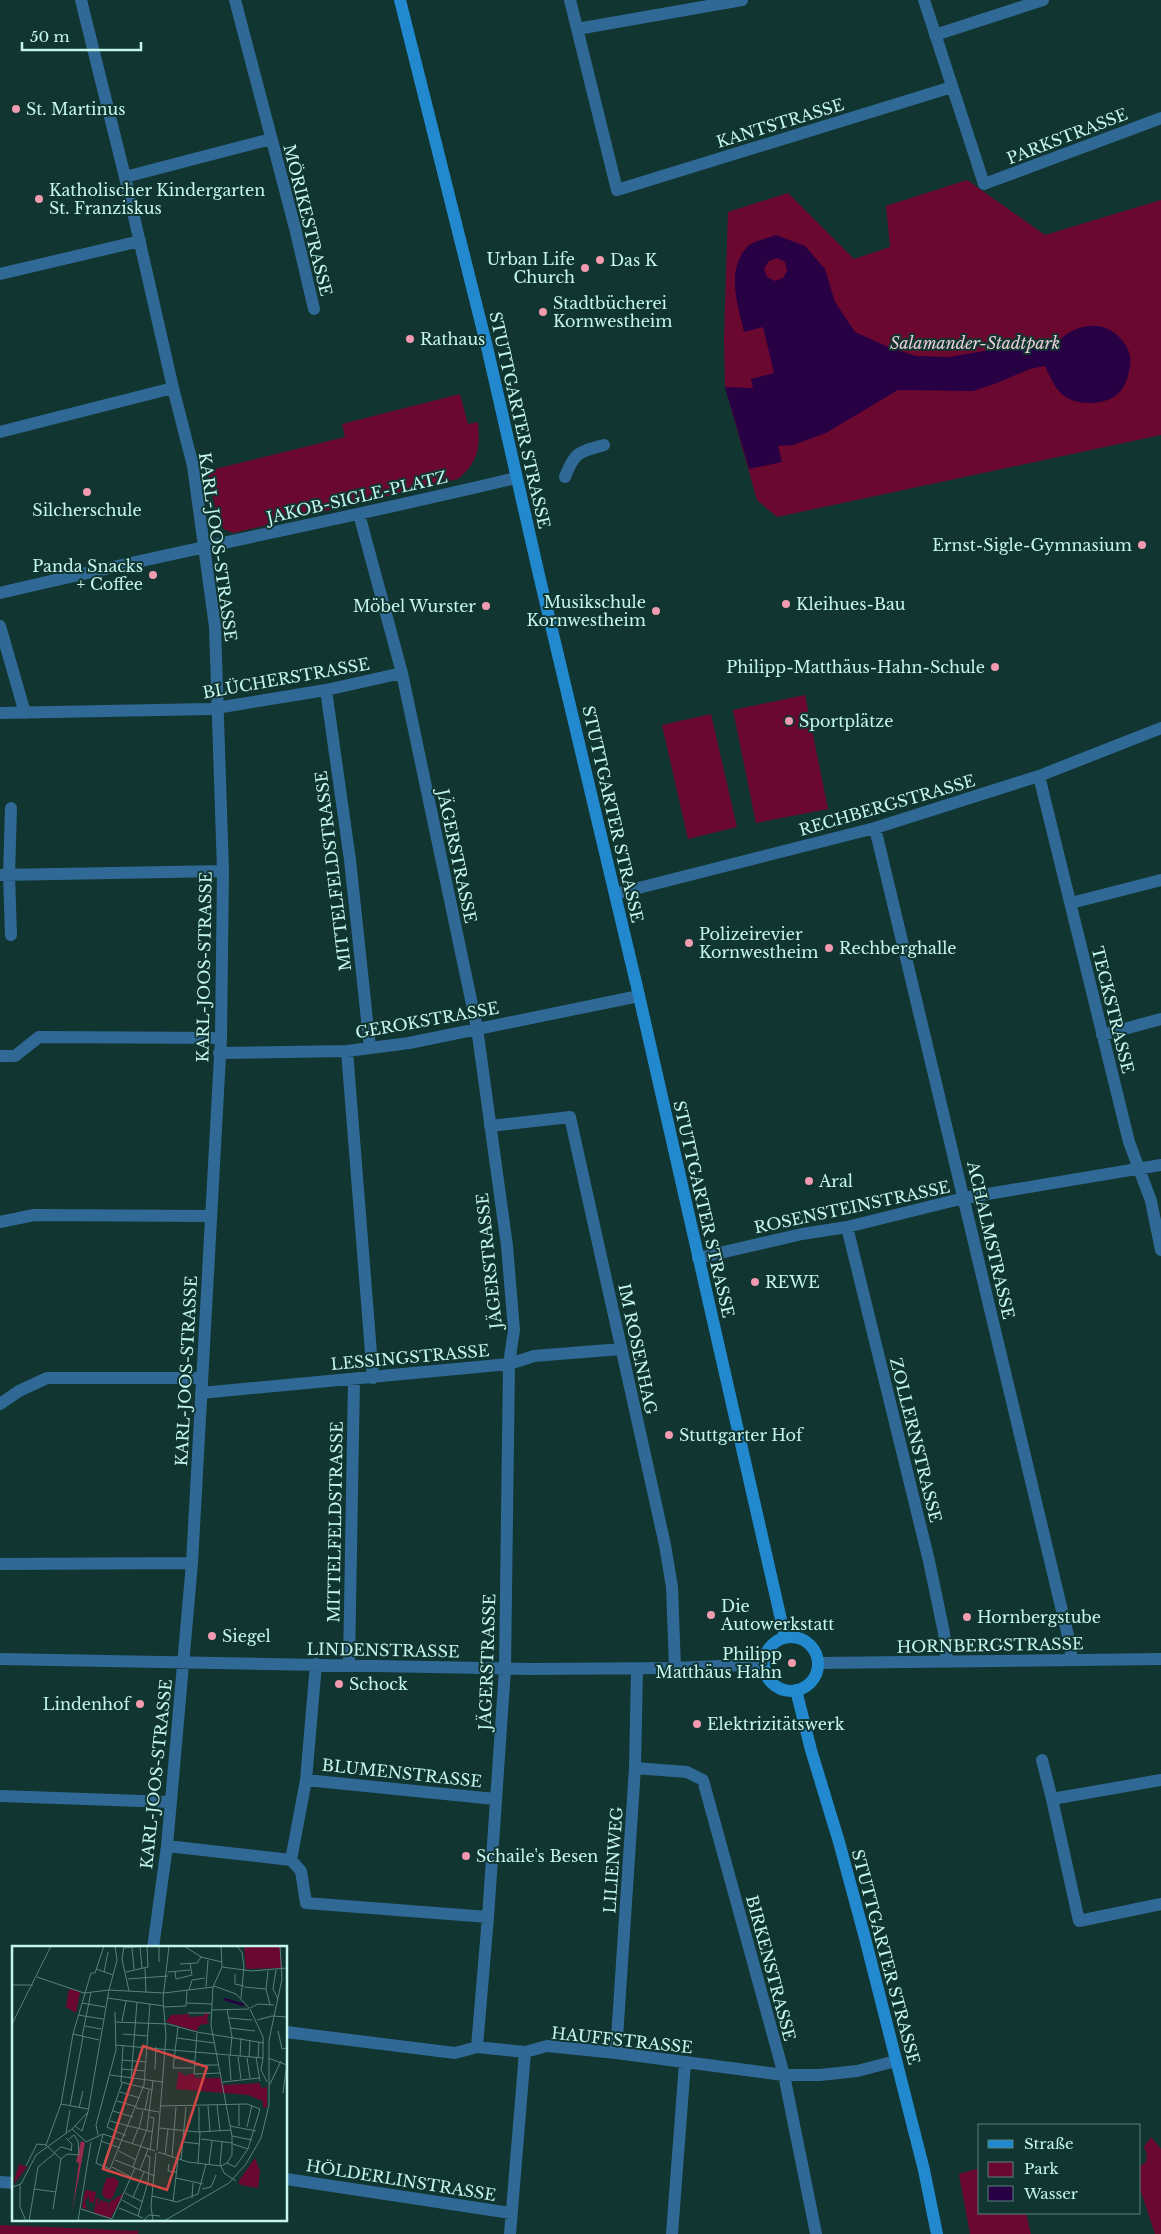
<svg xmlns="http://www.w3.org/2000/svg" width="1161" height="2234" font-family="'Libre Baskerville',serif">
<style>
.green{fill:#6b0830}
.water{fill:#280044;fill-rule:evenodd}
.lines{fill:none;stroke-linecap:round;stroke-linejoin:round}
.street{stroke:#306995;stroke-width:12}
.secondary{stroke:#2289cf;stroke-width:12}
.poi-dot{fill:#f29aaf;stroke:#113530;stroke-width:2}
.labels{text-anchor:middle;stroke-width:4;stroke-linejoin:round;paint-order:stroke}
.poi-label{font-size:16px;fill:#c4f6ee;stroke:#113530;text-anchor:start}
.street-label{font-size:16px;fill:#c4f6ee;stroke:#113530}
.park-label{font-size:16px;font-style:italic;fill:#edcfd5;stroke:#113530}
.inset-river{fill:none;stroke:#280044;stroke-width:2.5}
.inset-road{fill:none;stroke:#59827c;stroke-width:1}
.view{fill:#d34746;fill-opacity:0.15;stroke:#d34746;stroke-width:2.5}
.inset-edge{fill:none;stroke:#c4f6ee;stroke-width:2.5}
</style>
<rect width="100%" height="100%" fill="#113530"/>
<!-- green -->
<path class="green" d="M 967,180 L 1045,235 L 1161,200 L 1161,435 L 777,517 L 757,500 L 725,387 L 724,338 L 728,212 L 788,193 L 854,259 L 890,247 L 886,206 Z
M 460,394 L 468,424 L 478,422 C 480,448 479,461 458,479 L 234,533 L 225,530 L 219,523 L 207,471 L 345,437 L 342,424 Z
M 805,695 L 828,809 L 756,823 L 733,710 Z
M 711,714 L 737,827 L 688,839 L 662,725 Z
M 1151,2137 L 1161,2149 L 1161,2234 L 1155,2234 L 1140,2189 L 1140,2166 L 1146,2162 L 1147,2154 L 1144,2147 Z
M 980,2168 L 980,2213 L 1026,2213 L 1031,2234 L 970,2234 L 959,2174 Z
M 0,2225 L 139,2231 L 138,2234 L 0,2234 Z"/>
<!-- water -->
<path class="water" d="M 776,235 L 805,246 L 825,269 L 835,302 L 855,332 L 888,347 L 916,356 L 949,357 L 1025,344 L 1057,342 C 1075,324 1103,318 1121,339 C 1125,343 1129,350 1130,356 C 1131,360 1130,367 1129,371 C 1125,394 1111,403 1088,403 C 1062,402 1055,389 1045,366 L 1030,369 L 997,383 L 973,391 L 898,390 L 826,433 L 793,445 L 778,446 L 782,462 L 749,469 L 725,387 L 753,388 L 751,379 L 774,373 L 763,327 L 744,332 C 738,305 725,270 748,246 C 753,241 769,238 776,235 ZM 777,258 L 785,262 L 787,271 L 783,278 L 775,281 L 767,277 L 764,269 L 769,261 Z"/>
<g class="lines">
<!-- street -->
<path class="street" d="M 81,0 L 125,177 L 173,388 L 193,466 L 215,627 L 223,871 L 221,1038 L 192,1563 L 167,1846 L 153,1948
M 235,0 L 295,228 L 314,309
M 570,0 L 617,190 L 952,87
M 924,0 L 984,184 L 1161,118
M 577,29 L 742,0
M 935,35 L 1043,0
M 125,177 L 271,139
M 0,274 L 140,241
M 0,432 L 173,388
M 565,477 C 575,451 579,452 604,445
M 359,514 L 402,673 L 477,1028 L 507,1246 L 514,1330 L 509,1364 L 505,1669 L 488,1917 L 477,2047
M 0,593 C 172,552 345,519 516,478
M 0,626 L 25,713
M 326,690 L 350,860 L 370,1048
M 0,713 L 210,709 L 326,690 L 402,673
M 1039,776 L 1129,1142 L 1151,1201 L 1161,1250
M 11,808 L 9,875 L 11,935
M 875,828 L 1069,1640 L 1072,1660
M 0,875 L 223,871
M 615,894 L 875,828 L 1039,776 L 1161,728
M 1071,903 L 1161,880
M 1102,1035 L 1161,1019
M 347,1051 L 373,1378
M 219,1053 L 347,1051 L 409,1043 L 639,996
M 0,1056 L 15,1056 L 39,1037 L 221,1038
M 490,1126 L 570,1117 L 665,1545 L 672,1587 L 675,1668
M 0,1222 L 34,1215 L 210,1216
M 847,1227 L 929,1561 L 944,1633 L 947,1662
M 698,1258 L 802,1234 L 847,1227 L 964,1198 L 1161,1165
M 201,1393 L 509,1364 L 534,1356 L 621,1349
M 0,1404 L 19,1391 L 47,1378 L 201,1378
M 0,1564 L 192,1563
M 0,1659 L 530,1669 L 675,1668 L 764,1664
M 818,1663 L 1161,1659
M 349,1665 L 354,1379
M 1042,1760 L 1052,1799 L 1161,1780
M 635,1768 L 687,1772 L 703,1780 L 784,2075 L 816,2234
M 306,1780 L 495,1799
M 0,1796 L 170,1802
M 1052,1799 L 1079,1921 L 1161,1904
M 167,1846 L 291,1860 L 301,1871 L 306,1903 L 488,1917
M 291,1860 L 306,1780 L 316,1664
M 286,2032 L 455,2053 L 477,2047 L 525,2052 L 547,2046 L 616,2053 L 784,2075 L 820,2075 L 857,2071 L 896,2061
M 616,2053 L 635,1768 L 637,1669
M 286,2179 L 511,2213
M 0,2182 L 14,2183
M 510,2234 L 525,2052
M 672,2234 L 685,2063"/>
<!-- secondary -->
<path class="secondary" d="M 400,0 L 487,347 L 539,575 L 637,987 L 785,1637
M764 1664a27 27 0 1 1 54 0a27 27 0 1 1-54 0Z
M 796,1690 L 811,1750 L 839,1842 L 865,1938 L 924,2170 L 937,2234"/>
</g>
<!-- markers -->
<g class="poi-dot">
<circle cx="16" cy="109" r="5"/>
<circle cx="39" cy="199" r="5"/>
<circle cx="600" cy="260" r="5"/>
<circle cx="585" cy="268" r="5"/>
<circle cx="543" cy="312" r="5"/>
<circle cx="410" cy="339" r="5"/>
<circle cx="87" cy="492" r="5"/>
<circle cx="1142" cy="545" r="5"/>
<circle cx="153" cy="575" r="5"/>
<circle cx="786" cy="604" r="5"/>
<circle cx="486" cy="606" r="5"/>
<circle cx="656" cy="611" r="5"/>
<circle cx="995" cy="667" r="5"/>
<circle cx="789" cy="721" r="5"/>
<circle cx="689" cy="943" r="5"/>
<circle cx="829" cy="948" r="5"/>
<circle cx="809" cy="1181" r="5"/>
<circle cx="755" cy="1282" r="5"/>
<circle cx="669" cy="1435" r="5"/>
<circle cx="711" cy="1615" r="5"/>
<circle cx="967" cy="1617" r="5"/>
<circle cx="212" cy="1636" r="5"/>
<circle cx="792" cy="1663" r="5"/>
<circle cx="339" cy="1684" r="5"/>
<circle cx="140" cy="1704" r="5"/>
<circle cx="697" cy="1724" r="5"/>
<circle cx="466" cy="1856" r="5"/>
</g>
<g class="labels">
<!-- poi labels -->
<g class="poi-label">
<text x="26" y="115">St. Martinus</text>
<text x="49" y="196">Katholischer Kindergarten<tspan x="49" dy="18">St. Franziskus</tspan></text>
<text x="575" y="265" text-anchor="end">Urban Life<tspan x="575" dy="18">Church</tspan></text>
<text x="610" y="266">Das K</text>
<text x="553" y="309">Stadtbücherei<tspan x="553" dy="18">Kornwestheim</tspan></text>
<text x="420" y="345">Rathaus</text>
<text x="87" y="516" text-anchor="middle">Silcherschule</text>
<text x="1132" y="551" text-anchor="end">Ernst-Sigle-Gymnasium</text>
<text x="143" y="572" text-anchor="end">Panda Snacks<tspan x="143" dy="18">+ Coffee</tspan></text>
<text x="646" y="608" text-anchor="end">Musikschule<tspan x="646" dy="18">Kornwestheim</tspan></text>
<text x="796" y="610">Kleihues-Bau</text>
<text x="476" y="612" text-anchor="end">Möbel Wurster</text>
<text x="985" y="673" text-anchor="end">Philipp-Matthäus-Hahn-Schule</text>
<text x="799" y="727">Sportplätze</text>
<text x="699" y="940">Polizeirevier<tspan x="699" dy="18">Kornwestheim</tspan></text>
<text x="839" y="954">Rechberghalle</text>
<text x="819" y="1187">Aral</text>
<text x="765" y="1288">REWE</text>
<text x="679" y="1441">Stuttgarter Hof</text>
<text x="721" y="1612">Die<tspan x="721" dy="18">Autowerkstatt</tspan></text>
<text x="977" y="1623">Hornbergstube</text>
<text x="222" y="1642">Siegel</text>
<text x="782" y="1660" text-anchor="end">Philipp<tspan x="782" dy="18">Matthäus Hahn</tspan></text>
<text x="349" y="1690">Schock</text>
<text x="130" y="1710" text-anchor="end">Lindenhof</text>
<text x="707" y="1730">Elektrizitätswerk</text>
<text x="476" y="1862">Schaile's Besen</text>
</g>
<!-- street labels -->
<g class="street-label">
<text transform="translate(780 123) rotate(-17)" y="6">KANTSTRASSE</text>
<text transform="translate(1067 136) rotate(-21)" y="6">PARKSTRASSE</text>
<text transform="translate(308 220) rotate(76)" y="6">MÖRIKESTRASSE</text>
<text transform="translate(520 420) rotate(77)" y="6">STUTTGARTER STRASSE</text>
<text transform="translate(357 497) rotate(-13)" y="6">JAKOB-SIGLE-PLATZ</text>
<text transform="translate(218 547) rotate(82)" y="6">KARL-JOOS-STRASSE</text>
<text transform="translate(286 678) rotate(-10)" y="6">BLÜCHERSTRASSE</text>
<text transform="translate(887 805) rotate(-16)" y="6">RECHBERGSTRASSE</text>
<text transform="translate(613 814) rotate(77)" y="6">STUTTGARTER STRASSE</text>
<text transform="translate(457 856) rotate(78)" y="6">JÄGERSTRASSE</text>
<text transform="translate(333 871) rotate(-97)" y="6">MITTELFELDSTRASSE</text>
<text transform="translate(204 967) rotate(-89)" y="6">KARL-JOOS-STRASSE</text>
<text transform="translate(1113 1010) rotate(76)" y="6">TECKSTRASSE</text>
<text transform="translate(427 1020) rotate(-10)" y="6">GEROKSTRASSE</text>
<text transform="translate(852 1207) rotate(-12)" y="6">ROSENSTEINSTRASSE</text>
<text transform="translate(704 1209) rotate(77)" y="6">STUTTGARTER STRASSE</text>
<text transform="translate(991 1240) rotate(77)" y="6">ACHALMSTRASSE</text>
<text transform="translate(489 1261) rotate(-96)" y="6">JÄGERSTRASSE</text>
<text transform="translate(638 1349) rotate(78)" y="6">IM ROSENHAG</text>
<text transform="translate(410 1357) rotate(-5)" y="6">LESSINGSTRASSE</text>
<text transform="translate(186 1371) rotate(-87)" y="6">KARL-JOOS-STRASSE</text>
<text transform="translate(916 1440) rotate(76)" y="6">ZOLLERNSTRASSE</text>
<text transform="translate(335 1522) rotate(-89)" y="6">MITTELFELDSTRASSE</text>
<text transform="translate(990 1645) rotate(-1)" y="6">HORNBERGSTRASSE</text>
<text transform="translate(383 1650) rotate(1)" y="6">LINDENSTRASSE</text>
<text transform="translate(487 1662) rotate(-88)" y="6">JÄGERSTRASSE</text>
<text transform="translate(402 1773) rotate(6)" y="6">BLUMENSTRASSE</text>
<text transform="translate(156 1774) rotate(-84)" y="6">KARL-JOOS-STRASSE</text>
<text transform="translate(613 1860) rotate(-86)" y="6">LILIENWEG</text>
<text transform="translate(886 1957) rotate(75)" y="6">STUTTGARTER STRASSE</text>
<text transform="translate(771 1968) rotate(75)" y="6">BIRKENSTRASSE</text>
<text transform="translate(622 2040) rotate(6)" y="6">HAUFFSTRASSE</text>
<text transform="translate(401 2180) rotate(9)" y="6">HÖLDERLINSTRASSE</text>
</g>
<!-- park labels -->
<g class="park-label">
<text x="975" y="349">Salamander-Stadtpark</text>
</g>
</g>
<!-- overview -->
<g transform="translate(12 1946)">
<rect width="275" height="275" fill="#113530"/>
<path d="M 232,0 L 268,0 L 270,22 L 234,23 ZM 57,43 L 68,46 L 64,67 L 54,61 ZM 192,67 L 197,67 L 195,74 L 198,77 L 188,79 L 184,85 L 154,76 L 159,69 L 177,68 L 177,71 L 192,70 ZM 167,125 L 173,130 L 181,127 L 184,132 L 209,132 L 211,139 L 248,137 L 249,142 L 255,141 L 255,162 L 251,161 L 251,155 L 236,149 L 164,143 ZM 243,212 L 248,225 L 246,242 L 229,239 L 226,236 ZM 7,218 L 15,221 L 2,238 L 3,231 ZM 102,231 L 107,236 L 100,253 L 94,253 L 90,248 L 91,242 L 95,232 ZM 73,244 L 84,246 L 82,257 L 77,256 L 77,250 L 73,255 L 75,264 L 70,261 ZM 113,246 L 98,273 L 76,264 L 82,266 L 84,252 L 87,253 L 86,259 L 89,254 L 97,257 L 93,270 L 98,256 Z" fill="#6b0830"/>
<path d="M 69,195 L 73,197 L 60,267 L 67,217 L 64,216 Z" fill="#962b4f"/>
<path class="inset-river" d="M 212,53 L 232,59"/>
<path class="inset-road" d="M 112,0 L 110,13 L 117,45M 172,0 L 189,11 L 210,16M 209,0 L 210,21M 224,0 L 230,6 L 232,21 L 229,52M 128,1 L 130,22M 112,2 L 134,0M 120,2 L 122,23M 147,16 L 147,0M 168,18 L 185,17 L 189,11M 133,22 L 134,47M 84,23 L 101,29M 264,24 L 261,43 L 266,53M 92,26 L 96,6M 114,26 L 136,21 L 135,0M 156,26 L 178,24M 163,26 L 164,33 L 180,29 L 178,17M 223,28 L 223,38 L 232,40M 25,31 L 72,47 L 97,44 L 105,14 L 103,0M 116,33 L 156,30M 0,39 L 21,39M 202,40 L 224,48 L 237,62M 194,41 L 196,14M 232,41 L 254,43M 254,43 L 256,25M 254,43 L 258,59M 97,44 L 152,47 L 201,41 L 210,21 L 240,25 L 275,22M 177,44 L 180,34 L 193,32M 95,52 L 152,60M 70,57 L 93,61M 175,57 L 200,58M 152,61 L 174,60 L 175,44M 238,62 L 246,58 L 262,59M 215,63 L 220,91 L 218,110M 238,63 L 251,91 L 251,112M 199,64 L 237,63M 176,67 L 199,67M 66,69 L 91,73M 217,72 L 240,74M 245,74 L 260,70 L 275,71M 110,75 L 114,55M 103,76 L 156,78 L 185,86 L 252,97M 0,78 L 39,0M 73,80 L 89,83M 166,81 L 161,122 L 181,122M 218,82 L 243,85M 266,85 L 270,103 L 275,102M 185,87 L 182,128 L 209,127M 61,88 L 87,94M 111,88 L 136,90M 70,91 L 79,46M 165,92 L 202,97M 103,99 L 251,112M 111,99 L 109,136 L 141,144M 217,110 L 219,134M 226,111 L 229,133M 228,111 L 229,92M 237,111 L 238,94M 244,111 L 248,135M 162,112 L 182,115M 235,112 L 238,132M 246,112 L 247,96M 251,112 L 249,124 L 255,136M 256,112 L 275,119M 110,114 L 134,116M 182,119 L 207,119M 109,123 L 133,125M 143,123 L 144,101M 98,129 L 151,136M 119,133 L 125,56M 211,136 L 247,132M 110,137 L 95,181 L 114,190M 258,138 L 269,115M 108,146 L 128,152M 271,147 L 274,124M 105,155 L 125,161M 49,158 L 76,163M 227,158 L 227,180M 205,159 L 208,185M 58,160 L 71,91M 149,160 L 235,158 L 248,163 L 236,203 L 223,221 L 215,217M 196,160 L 198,186M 187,161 L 187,186M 67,162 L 71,145M 124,162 L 147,166M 133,164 L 137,144M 101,165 L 121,171M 138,171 L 142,172 L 138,204M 98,175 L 117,180M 63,180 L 70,185 L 76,166M 117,180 L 141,186M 218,180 L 244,185M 235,181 L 240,159M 147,182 L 186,186 L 219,184M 60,183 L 74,196 L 91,188 L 143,205M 127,183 L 131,165M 54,187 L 58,164M 91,188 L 84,217 L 98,223 L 132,139 L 138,58M 86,189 L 84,179 L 104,104 L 103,66M 220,190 L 240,194M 54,192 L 60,198 L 59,205M 57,193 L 62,189 L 66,195 L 67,209M 189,193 L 221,197M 89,195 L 108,202M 172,196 L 188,198M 120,198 L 126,183M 221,198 L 236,203M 34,199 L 49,158 L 61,88 L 79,27 L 83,27 L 92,0M 145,204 L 154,90 L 151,53 L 157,0M 107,205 L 124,214M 146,206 L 176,216 L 209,220 L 215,217 L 220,209 L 220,190 L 199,79 L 201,41M 42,207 L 49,201 L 60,204M 153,209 L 156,183M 160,211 L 164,161M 49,213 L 55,208 L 67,209M 103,214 L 143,230M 169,214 L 174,161M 186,217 L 188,186M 157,218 L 156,225 L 164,226M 197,218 L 200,195M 14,220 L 25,198 L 34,199 L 49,213 L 41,263M 91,220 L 98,199M 208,220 L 210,196M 209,220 L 212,227 L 224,235M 100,221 L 119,231M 121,221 L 135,183 L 141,135M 128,224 L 136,203M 164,232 L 191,238M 8,239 L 8,261 L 14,275M 0,241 L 9,238 L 24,209 L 60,183 L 76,166 L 97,44M 22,243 L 44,246M 190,243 L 199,241 L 204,229M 113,247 L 131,256M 140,250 L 165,256 L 186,248 L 194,218M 121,251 L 132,226M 180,252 L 181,237M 110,254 L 128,264M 161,256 L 166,213M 107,262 L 131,272M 69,263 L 100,273 L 123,222M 126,270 L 136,236 L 138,211 L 134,209M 17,275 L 26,221 L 43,207M 66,275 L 79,196M 131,275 L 137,269 L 148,270M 141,275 L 139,260 L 144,207M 152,275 L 217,237 L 234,218 L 249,192 L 257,159 L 257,94 L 270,33 L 268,0"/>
<path class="view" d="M 131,100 L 195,121 L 155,244 L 91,223 Z"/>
<rect width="275" height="275" class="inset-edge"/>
</g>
<!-- legend -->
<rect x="978" y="2124" width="162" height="90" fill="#113530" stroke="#59827c"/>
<rect x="988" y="2140" width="25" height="8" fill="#2289cf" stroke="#59827c"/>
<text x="1024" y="2149" font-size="15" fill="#c4f6ee">Straße</text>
<rect x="988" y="2162" width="25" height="15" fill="#6b0830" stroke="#59827c"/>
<text x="1024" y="2174" font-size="15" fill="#c4f6ee">Park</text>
<rect x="988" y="2186" width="25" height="15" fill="#280044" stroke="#59827c"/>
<text x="1024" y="2199" font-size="15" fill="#c4f6ee">Wasser</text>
<!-- scale -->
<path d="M22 42v8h119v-8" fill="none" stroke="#c4f6ee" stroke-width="2.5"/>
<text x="30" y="42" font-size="15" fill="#c4f6ee" stroke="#113530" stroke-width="4" paint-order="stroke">50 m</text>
</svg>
